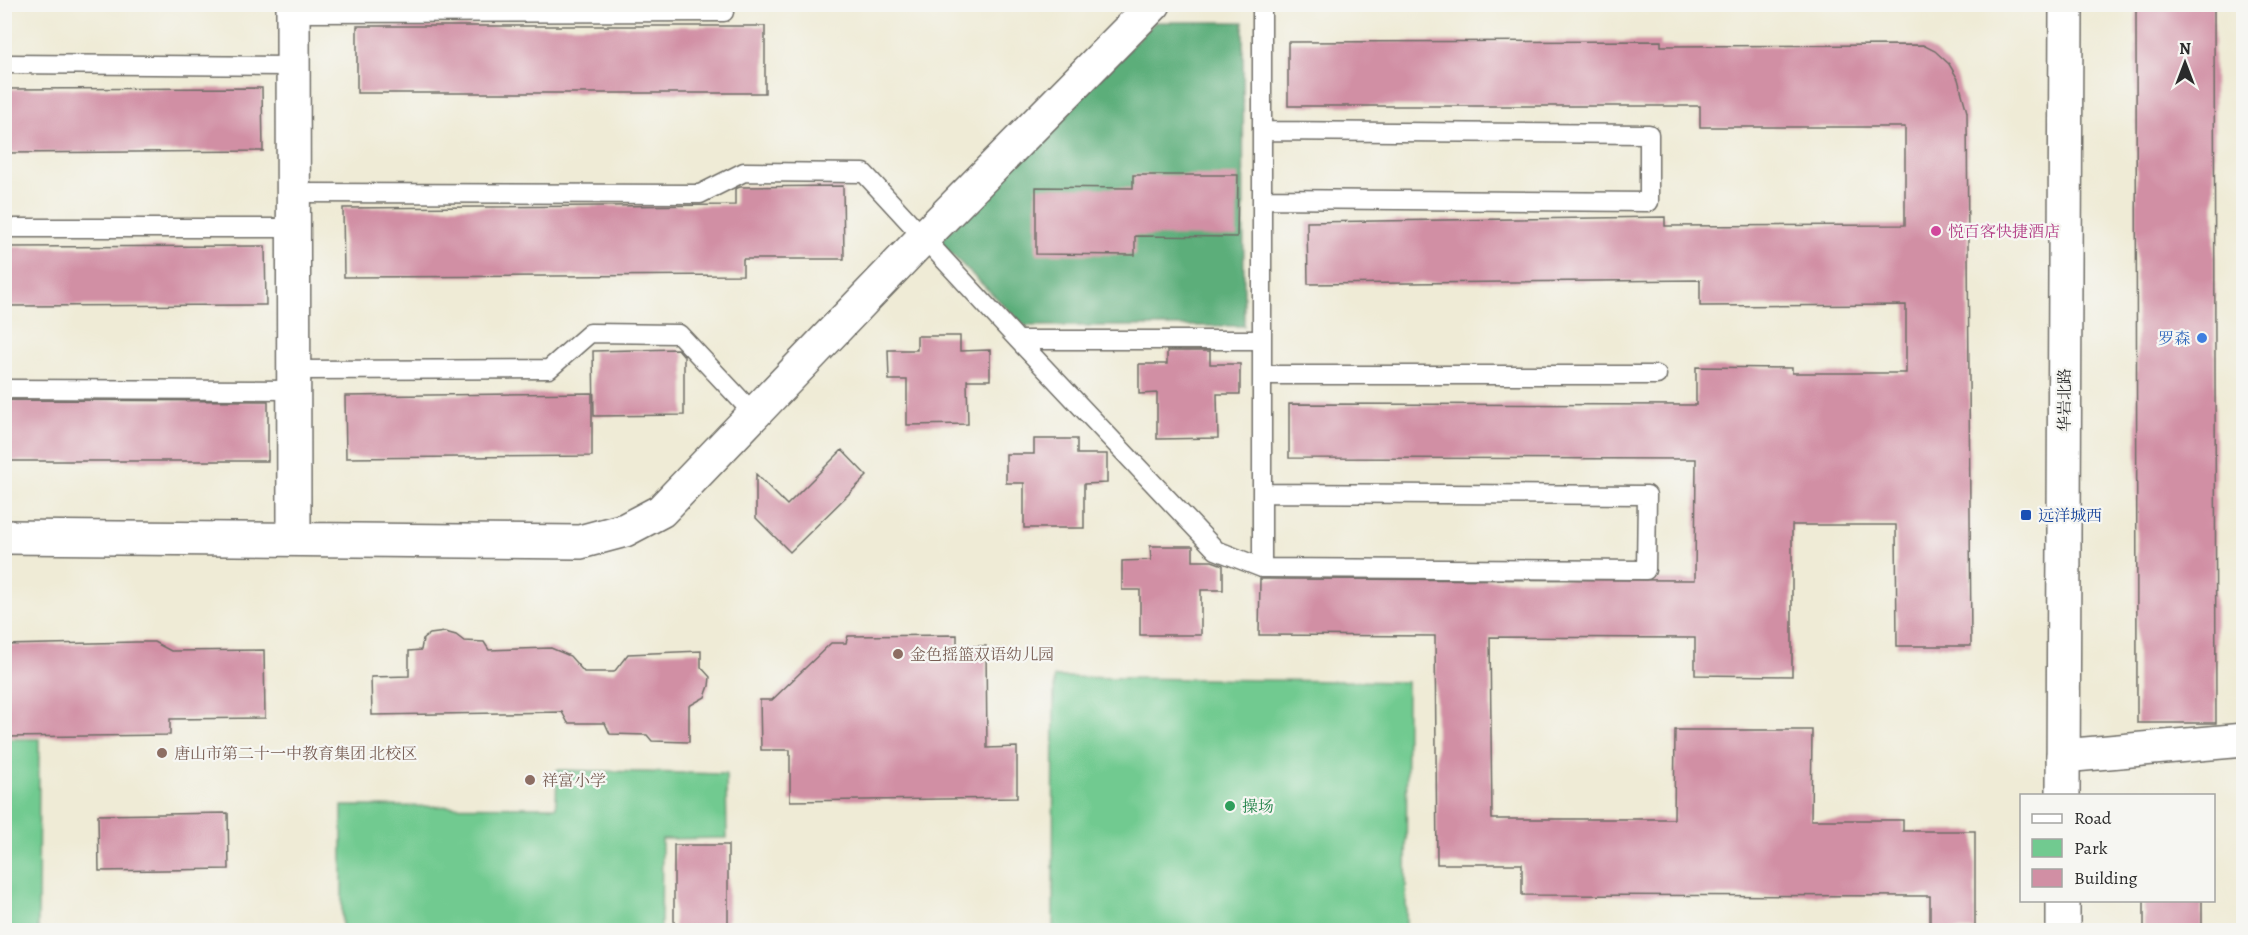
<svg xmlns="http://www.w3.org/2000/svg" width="2248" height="935" font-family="Alegreya,'Noto Serif SC',serif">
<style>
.green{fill:#71ca90;stroke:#4e7a5e;stroke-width:1.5}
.forest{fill:#5cae7a;stroke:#446c52;stroke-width:1.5}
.building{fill:#d18fa4}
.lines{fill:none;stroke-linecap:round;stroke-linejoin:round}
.service-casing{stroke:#706e67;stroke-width:21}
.minor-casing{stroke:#706e67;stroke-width:36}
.tertiary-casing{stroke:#706e67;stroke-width:36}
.service{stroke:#fff;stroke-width:18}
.minor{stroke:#fff;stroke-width:33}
.tertiary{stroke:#fff;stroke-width:33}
.hotel-dot{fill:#d1479c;stroke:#f6f6f2;stroke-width:2}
.shop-dot{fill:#3f7fe0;stroke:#f6f6f2;stroke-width:2}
.transit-dot{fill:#1a4fb4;stroke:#f6f6f2;stroke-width:2}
.education-dot{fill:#8d6e63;stroke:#f6f6f2;stroke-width:2}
.leisure-dot{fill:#2e9e5b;stroke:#f6f6f2;stroke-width:2}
.labels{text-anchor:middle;stroke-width:4.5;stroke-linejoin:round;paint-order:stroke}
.hotel-label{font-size:16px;fill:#b23c85;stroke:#f6f6f2;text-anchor:start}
.shop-label{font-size:16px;fill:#366cbe;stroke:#f6f6f2;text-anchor:end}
.street-label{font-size:16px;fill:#2b2b2b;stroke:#f6f6f2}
.transit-label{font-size:16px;fill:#164399;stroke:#f6f6f2;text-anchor:start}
.education-label{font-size:16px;fill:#785e54;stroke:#f6f6f2;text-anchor:start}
.leisure-label{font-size:16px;fill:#27864d;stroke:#f6f6f2;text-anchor:start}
</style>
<rect width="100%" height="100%" fill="#f6f6f2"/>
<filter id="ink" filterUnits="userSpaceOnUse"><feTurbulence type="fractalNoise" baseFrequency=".0167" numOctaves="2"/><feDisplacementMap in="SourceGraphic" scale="12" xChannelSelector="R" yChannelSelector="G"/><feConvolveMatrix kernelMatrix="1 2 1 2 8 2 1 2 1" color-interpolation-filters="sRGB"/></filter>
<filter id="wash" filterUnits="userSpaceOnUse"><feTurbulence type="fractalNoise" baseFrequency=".008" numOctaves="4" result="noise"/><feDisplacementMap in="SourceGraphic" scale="24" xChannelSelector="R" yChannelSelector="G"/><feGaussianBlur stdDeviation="1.35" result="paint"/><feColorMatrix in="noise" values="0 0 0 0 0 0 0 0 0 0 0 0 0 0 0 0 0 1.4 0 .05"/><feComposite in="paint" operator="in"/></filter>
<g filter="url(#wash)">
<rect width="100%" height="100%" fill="#efebd6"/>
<!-- green -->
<path class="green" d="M 1054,677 L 1407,682 L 1406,930 L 1053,930 Z
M 5,739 L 39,739 L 38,930 L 5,930 Z
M 557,770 L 726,774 L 727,838 L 662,839 L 661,930 L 342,930 L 342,806 L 556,807 Z"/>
<!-- forest -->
<path class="forest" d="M 1155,22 L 1243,22 L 1244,326 L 1025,326 L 939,242 Z"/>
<g id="blocks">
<!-- building -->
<path class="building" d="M 2136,4 L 2214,4 L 2216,723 L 2137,723 Z
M 357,26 L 765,26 L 765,93 L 357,93 Z
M 1661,41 L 1661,46 L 1923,45 L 1935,51 L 1949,64 L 1958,79 L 1967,112 L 1971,646 L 1897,646 L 1896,525 L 1792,525 L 1792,676 L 1695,675 L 1695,638 L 1490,637 L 1492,819 L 1674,819 L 1675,730 L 1812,730 L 1811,820 L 1903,820 L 1903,831 L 1975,831 L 1975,930 L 1930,930 L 1930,896 L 1522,895 L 1522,864 L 1437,864 L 1435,636 L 1259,635 L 1260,579 L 1695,580 L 1696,459 L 1289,458 L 1289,404 L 1696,405 L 1696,367 L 1792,368 L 1792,373 L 1906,373 L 1906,305 L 1700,306 L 1700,280 L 1308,284 L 1307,222 L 1665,217 L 1665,226 L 1905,225 L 1905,127 L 1700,127 L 1700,106 L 1288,106 L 1288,42 Z
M 262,88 L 263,151 L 4,153 L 4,89 Z
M 1133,175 L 1238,175 L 1237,237 L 1135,236 L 1135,255 L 1036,254 L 1036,187 L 1133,188 Z
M 843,186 L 844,259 L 743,259 L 743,275 L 344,277 L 343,208 L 735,205 L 735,189 L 740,187 Z
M 265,246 L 266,305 L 4,306 L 4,247 Z
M 917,336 L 960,336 L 960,351 L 990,350 L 990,380 L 967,380 L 968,424 L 907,425 L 907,380 L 889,380 L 888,350 L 917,350 Z
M 678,349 L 684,356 L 684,415 L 594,416 L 593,351 Z
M 1167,351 L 1210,351 L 1210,364 L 1240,364 L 1240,394 L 1217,394 L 1218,438 L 1157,439 L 1157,393 L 1139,394 L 1139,364 L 1167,364 Z
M 592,393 L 592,456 L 346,458 L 345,396 Z
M 4,400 L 268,401 L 268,461 L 4,461 Z
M 1034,439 L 1077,439 L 1077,454 L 1107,454 L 1107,483 L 1084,484 L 1084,528 L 1024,528 L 1024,483 L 1006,483 L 1006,454 L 1034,454 Z
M 842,450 L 867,476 L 790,552 L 756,518 L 756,474 L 787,505 Z
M 1150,546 L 1193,546 L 1193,561 L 1212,561 L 1223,565 L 1223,590 L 1201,590 L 1201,635 L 1140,635 L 1140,590 L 1122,590 L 1122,561 L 1151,560 Z
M 445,632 L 456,635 L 464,641 L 484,642 L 489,650 L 551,648 L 570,656 L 584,672 L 614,672 L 628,654 L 701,651 L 701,667 L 710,677 L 709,686 L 705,697 L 689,706 L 689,742 L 652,741 L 647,735 L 610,734 L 605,723 L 568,723 L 562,712 L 372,715 L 371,677 L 409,676 L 409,651 L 421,650 L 423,639 L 430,634 Z
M 957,635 L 957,646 L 986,646 L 987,748 L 1017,747 L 1017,798 L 790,801 L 790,750 L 761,750 L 760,700 L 772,700 L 831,643 L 846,643 L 848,636 Z
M 137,642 L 154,642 L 171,651 L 264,650 L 265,718 L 170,719 L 170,735 L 4,737 L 4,645 Z
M 228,813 L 229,869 L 99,871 L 98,815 Z
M 674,845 L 728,845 L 728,930 L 674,930 Z
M 2144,900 L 2202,900 L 2202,930 L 2144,930 Z"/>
</g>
</g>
<g filter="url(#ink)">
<use href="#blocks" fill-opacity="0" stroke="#706e67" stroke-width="1.5"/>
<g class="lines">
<!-- service casing -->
<g class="service-casing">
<path id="service" d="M 1262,4 L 1262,568
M 293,13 L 724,12 L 725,4
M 4,64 L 293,66
M 1262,131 L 1649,134 L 1649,202 L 1262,199
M 293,193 L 700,194 L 744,172 L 864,173 L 1018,340 L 1216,550 L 1262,568 L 1646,570 L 1647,495 L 1262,493
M 4,228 L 293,228
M 1018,340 L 1262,340
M 294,370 L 549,369 L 590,333 L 679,334 L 753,413
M 1262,375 L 1657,375
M 4,389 L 294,390"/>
</g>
<!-- minor casing -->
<g class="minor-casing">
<path id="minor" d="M 293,4 L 294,538
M 4,537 L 580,542 L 625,530 L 661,511 L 923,238 L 1154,4
M 2063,756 L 2244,740"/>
</g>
<!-- tertiary casing -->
<g class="tertiary-casing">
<path id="tertiary" d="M 2063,796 L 2066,4
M 2063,930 L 2063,900"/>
</g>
<!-- service -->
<use href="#service" class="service"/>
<!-- minor -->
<use href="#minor" class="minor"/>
<!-- tertiary -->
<use href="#tertiary" class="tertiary"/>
</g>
</g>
<!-- markers -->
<circle class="hotel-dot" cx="1936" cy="231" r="6"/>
<circle class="shop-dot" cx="2202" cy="338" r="6"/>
<rect class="transit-dot" x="2020" y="509" width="12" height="12" rx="3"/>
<g class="education-dot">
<circle cx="898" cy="654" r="6"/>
<circle cx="162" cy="753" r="6"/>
<circle cx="530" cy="780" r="6"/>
</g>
<circle class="leisure-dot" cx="1230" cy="806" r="6"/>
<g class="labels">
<!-- hotel labels -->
<g class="hotel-label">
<text x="1948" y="237">悦百客快捷酒店</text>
</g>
<!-- shop labels -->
<g class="shop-label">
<text x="2190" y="344">罗森</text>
</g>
<!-- street labels -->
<g class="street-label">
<text transform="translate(2064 400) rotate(-90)" y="6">华岩北路</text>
</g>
<!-- transit labels -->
<g class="transit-label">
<text x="2038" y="521">远洋城西</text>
</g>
<!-- education labels -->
<g class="education-label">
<text x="910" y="660">金色摇篮双语幼儿园</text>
<text x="174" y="759">唐山市第二十一中教育集团 北校区</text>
<text x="542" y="786">祥富小学</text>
</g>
<!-- leisure labels -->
<g class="leisure-label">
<text x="1242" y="812">操场</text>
</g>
</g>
<!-- margin -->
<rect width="2248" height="935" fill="none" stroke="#f6f6f2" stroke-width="24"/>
<!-- legend -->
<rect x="2020" y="794" width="195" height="108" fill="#f6f6f2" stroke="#a5a5a2" stroke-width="1.5"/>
<rect x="2032" y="814" width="30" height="9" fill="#ffffff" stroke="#a5a5a2" stroke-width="1.5"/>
<text x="2074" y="824" font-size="18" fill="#2b2b2b">Road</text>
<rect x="2032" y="839" width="30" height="18" fill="#71ca90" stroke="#a5a5a2" stroke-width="1.5"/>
<text x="2074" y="854" font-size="18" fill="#2b2b2b">Park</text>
<rect x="2032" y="869" width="30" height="18" fill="#d18fa4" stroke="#a5a5a2" stroke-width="1.5"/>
<text x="2074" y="884" font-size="18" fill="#2b2b2b">Building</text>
<!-- north arrow -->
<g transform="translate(2185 63)" stroke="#f6f6f2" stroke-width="4.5" paint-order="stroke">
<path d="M0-4.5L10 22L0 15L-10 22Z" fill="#2b2b2b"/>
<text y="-9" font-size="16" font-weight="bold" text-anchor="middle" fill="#2b2b2b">N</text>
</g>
</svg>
